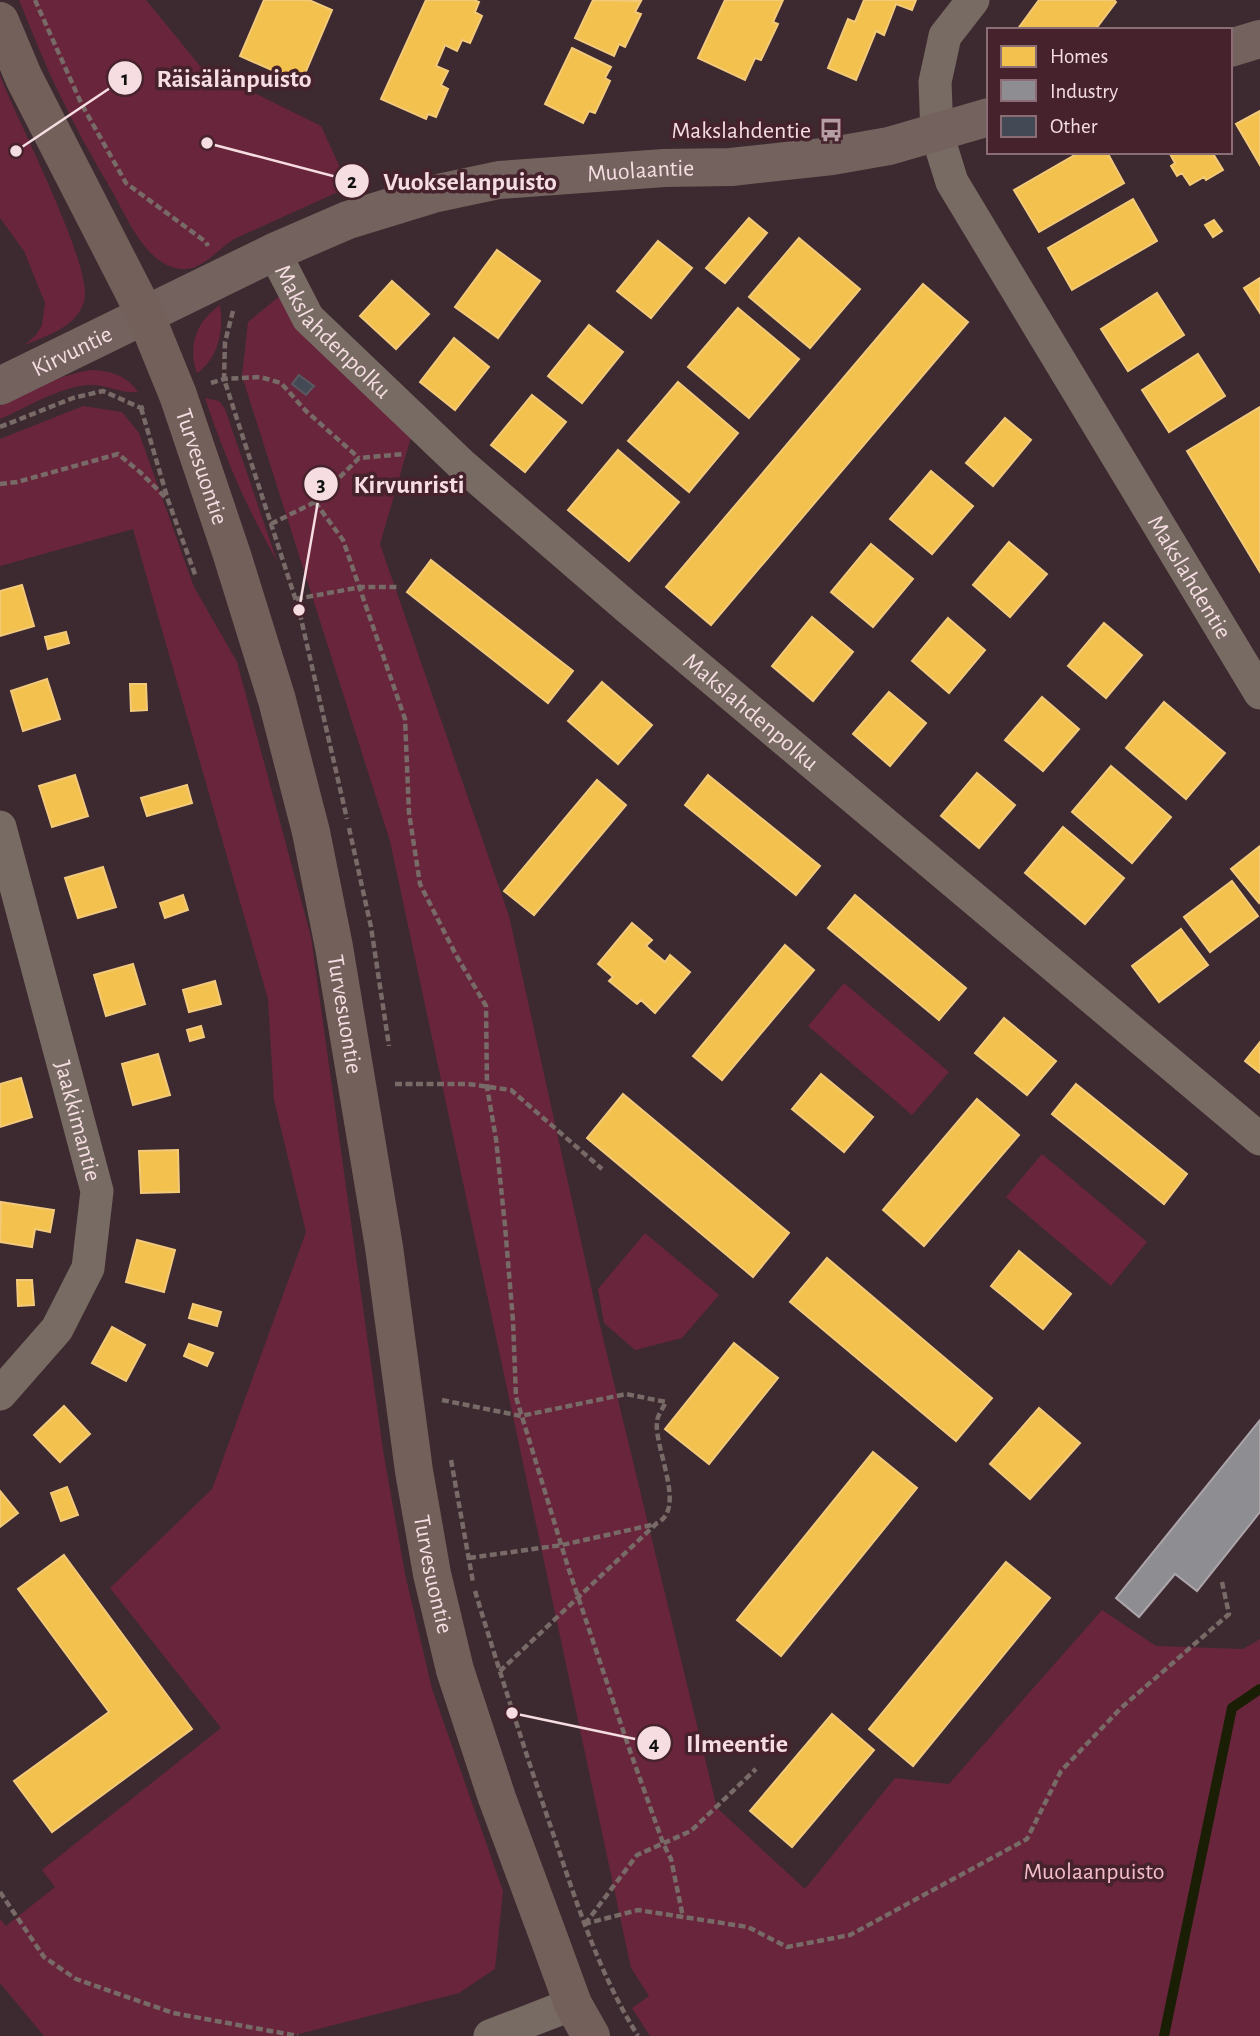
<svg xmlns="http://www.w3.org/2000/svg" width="1260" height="2036" font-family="'Alegreya Sans',sans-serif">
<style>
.green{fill:#69253c}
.homes{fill:#f2c14e;stroke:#f3c97a;stroke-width:2}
.industry{fill:#8d8d92;stroke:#aca5aa;stroke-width:2}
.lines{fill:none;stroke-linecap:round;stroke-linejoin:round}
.stream{stroke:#191e04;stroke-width:10}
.building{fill:#444a55;stroke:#5a5860;stroke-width:2}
.path{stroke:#776a67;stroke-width:4.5;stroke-dasharray:7 3.5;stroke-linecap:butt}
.street{stroke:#786b63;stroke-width:33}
.secondary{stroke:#73625d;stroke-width:38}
.primary{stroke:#73605b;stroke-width:38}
.labels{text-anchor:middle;stroke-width:7;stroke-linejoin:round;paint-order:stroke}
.poi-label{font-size:24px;fill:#f5dde2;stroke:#45222c;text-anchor:end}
.street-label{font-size:24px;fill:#f5dde2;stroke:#45222c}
.park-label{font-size:24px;fill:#f4becb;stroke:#45222c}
.leader{fill:none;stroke:#f5dde2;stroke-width:2.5}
.callout-dot{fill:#f5dde2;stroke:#45222c;stroke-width:2.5}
.mark-label{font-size:21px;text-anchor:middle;font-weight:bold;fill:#111}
.callout-label{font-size:26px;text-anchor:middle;font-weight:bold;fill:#f5dde2;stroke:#45222c;stroke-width:7;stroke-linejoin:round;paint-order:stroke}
</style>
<rect width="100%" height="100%" fill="#3d2a30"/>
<!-- green -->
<path class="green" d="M 19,0 L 146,0 L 200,66 L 321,126 L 349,187 L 234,239 C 217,250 202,271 180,269 C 168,268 156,259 148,250 C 133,233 123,211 112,191 C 93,159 75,127 59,93 C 44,63 32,31 19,0 Z
M 0,75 C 15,117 95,268 84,302 C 75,328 48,335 25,345 L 36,335 L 42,325 L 45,303 L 24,251 L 0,218 Z
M 286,291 L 414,427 L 380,544 L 509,916 L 596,1309 L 717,1808 L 805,1889 L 895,1778 L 949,1784 L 1102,1610 L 1156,1646 L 1243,1649 L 1260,1639 L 1260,2036 L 650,2036 L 632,2008 L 649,1996 L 631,1968 L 390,841 L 242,376 L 248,322 Z
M 220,305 C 224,329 219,358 197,373 C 187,345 197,321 220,305 Z
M 95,370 C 113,372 127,376 138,392 C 121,394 107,384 89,385 C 59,387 28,407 0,419 L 0,406 C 30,393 62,372 95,370 Z
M 205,398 L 219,401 L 225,409 L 277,561 C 247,509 224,455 205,398 Z
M 83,406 L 122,412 L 139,433 L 194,587 L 237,662 L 311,937 L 383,1450 L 405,1574 L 432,1689 L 503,1891 L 495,1969 L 459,1993 L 291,2036 L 44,2036 L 0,1983 L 0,1919 L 6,1926 L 55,1887 L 42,1870 L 221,1728 L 110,1588 L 212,1489 L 306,1232 L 274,1100 L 268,999 L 133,529 L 0,566 L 0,439 Z
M 844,983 L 949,1072 L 912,1115 L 808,1026 Z
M 1042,1154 L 1147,1242 L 1111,1286 L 1006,1197 Z
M 645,1233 L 719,1295 L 682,1338 L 635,1350 L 604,1323 L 598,1289 Z"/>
<!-- homes -->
<path class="homes" d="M 264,0 L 309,0 L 332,10 L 301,83 L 240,56 Z
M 426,0 L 474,0 L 479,2 L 475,12 L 482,16 L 470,43 L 462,40 L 457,51 L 445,45 L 436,66 L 448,71 L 441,85 L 448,89 L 436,117 L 428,114 L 426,119 L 381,99 Z
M 593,0 L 641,1 L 635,12 L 641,14 L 625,47 L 619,44 L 614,56 L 575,38 Z
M 725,0 L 783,0 L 773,22 L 778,24 L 761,60 L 755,58 L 745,80 L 698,58 Z
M 864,0 L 916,0 L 912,10 L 896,4 L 884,35 L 876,31 L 856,80 L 828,68 L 848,19 L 855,22 Z
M 1039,0 L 1114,0 L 1116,2 L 1095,30 L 1017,30 Z
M 572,48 L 611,67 L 605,78 L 610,81 L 595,113 L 589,111 L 583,123 L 545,104 Z
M 1260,111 L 1260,165 L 1236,124 Z
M 1080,152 L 1107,152 L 1124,183 L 1039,232 L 1014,190 Z
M 1169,152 L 1212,152 L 1223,170 L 1206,180 L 1204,177 L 1190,185 L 1182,173 L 1177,176 L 1171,166 L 1175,163 Z
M 1133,199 L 1157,241 L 1072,290 L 1048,248 Z
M 749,218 L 767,233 L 725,283 L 706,268 Z
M 1214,220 L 1222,231 L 1213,237 L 1205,225 Z
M 799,238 L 860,289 L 810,348 L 749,297 Z
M 658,241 L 692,268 L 651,318 L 617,291 Z
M 497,250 L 540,281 L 498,338 L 455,307 Z
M 1260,278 L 1260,313 L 1244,288 Z
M 392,281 L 429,314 L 396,349 L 360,316 Z
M 923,284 L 968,322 L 711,625 L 666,587 Z
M 1157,293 L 1184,335 L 1128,371 L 1101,329 Z
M 738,308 L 799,359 L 749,418 L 688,367 Z
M 589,325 L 623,352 L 582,403 L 548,376 Z
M 454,338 L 489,367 L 455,410 L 420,382 Z
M 1198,354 L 1225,396 L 1169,432 L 1142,390 Z
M 678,382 L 738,433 L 689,492 L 628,441 Z
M 532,395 L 566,422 L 525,472 L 491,445 Z
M 1260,407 L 1260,572 L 1187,451 Z
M 1005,418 L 1031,440 L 993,486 L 966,463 Z
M 618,450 L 679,502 L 629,561 L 568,510 Z
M 931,471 L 973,506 L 932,554 L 890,519 Z
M 1009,542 L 1047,574 L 1010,617 L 973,585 Z
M 871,544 L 913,579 L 873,627 L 831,592 Z
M 431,560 L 573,671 L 548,703 L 407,592 Z
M 22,585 L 34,626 L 0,636 L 0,591 Z
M 812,617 L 853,652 L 813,701 L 772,666 Z
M 948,618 L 985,650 L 949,693 L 912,661 Z
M 1104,623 L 1142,655 L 1106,698 L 1068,666 Z
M 66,632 L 69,643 L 48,649 L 45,637 Z
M 47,679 L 60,719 L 23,731 L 11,691 Z
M 602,682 L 652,725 L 618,764 L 568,721 Z
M 130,684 L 146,684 L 147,710 L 131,711 Z
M 889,692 L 926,723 L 890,766 L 853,734 Z
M 1042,697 L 1079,729 L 1043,771 L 1005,740 Z
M 1164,702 L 1225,753 L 1186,799 L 1126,748 Z
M 1111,766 L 1171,817 L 1132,863 L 1072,812 Z
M 977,773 L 1015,805 L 979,848 L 941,816 Z
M 75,775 L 88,816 L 52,827 L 39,786 Z
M 708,775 L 820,866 L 796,895 L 685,805 Z
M 597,780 L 626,805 L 534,915 L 504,891 Z
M 187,785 L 192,803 L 147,816 L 141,798 Z
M 1063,827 L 1124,878 L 1085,924 L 1025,873 Z
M 1260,846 L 1260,901 L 1259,903 L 1231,869 Z
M 103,867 L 116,907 L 78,918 L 65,878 Z
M 1232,881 L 1258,916 L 1210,952 L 1184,917 Z
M 183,895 L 188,910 L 165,918 L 160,903 Z
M 855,895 L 966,988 L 939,1020 L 828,928 Z
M 632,923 L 652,940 L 646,946 L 665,962 L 670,955 L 690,972 L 655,1013 L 641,1000 L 637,1004 L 609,981 L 613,977 L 598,964 Z
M 1181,929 L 1208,965 L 1159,1002 L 1132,966 Z
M 785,945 L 814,970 L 722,1080 L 693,1056 Z
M 133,964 L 145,1004 L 106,1016 L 94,975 Z
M 215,981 L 221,1004 L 189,1012 L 183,990 Z
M 1004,1018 L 1056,1061 L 1027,1095 L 975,1053 Z
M 201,1026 L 204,1037 L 190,1041 L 187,1030 Z
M 1260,1042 L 1260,1073 L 1245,1061 Z
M 158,1054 L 170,1095 L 133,1105 L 122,1064 Z
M 821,1074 L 873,1117 L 844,1152 L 792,1109 Z
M 21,1078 L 32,1117 L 0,1127 L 0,1084 Z
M 1076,1084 L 1187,1174 L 1164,1204 L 1052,1114 Z
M 623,1094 L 789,1233 L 753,1277 L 587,1138 Z
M 977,1099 L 1019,1135 L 924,1246 L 883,1210 Z
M 178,1150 L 179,1192 L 141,1193 L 139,1151 Z
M 1,1202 L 54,1210 L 50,1232 L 35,1229 L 32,1247 L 0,1242 Z
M 137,1240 L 175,1250 L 164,1292 L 126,1282 Z
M 1019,1251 L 1071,1294 L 1043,1329 L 991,1286 Z
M 827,1258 L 992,1398 L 956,1441 L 790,1302 Z
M 17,1280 L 32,1280 L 34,1305 L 18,1306 Z
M 193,1304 L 221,1312 L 217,1326 L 189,1318 Z
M 112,1327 L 145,1345 L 126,1381 L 92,1363 Z
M 734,1343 L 778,1378 L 709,1464 L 665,1429 Z
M 189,1344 L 213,1353 L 207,1366 L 184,1356 Z
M 64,1406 L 90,1434 L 60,1462 L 34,1435 Z
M 1039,1408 L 1080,1443 L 1030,1499 L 990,1464 Z
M 873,1452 L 917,1488 L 781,1656 L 737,1620 Z
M 67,1487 L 78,1515 L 61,1521 L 51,1493 Z
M 0,1491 L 18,1513 L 0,1527 Z
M 64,1555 L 192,1729 L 52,1832 L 14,1781 L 109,1712 L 18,1589 Z
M 1006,1562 L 1050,1598 L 913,1766 L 869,1729 Z
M 832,1714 L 874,1750 L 792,1847 L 750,1811 Z"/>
<!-- industry -->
<path class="industry" d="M 1260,1420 L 1260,1512 L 1197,1591 L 1175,1574 L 1139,1617 L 1116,1598 Z"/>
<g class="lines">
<!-- stream -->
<path class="stream" d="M 1164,2036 L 1232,1708 L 1260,1689"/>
</g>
<!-- building -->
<path class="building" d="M 299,375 L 314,386 L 306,395 L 292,384 Z"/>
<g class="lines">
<!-- path -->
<path class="path" d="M 35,0 L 82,105 L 126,183 L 206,242 L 208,246
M 233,311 L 225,342 L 224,379 L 299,610 L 347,819
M 211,383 L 224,379 L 260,377 L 281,383 L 306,411 L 359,458
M 141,408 L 168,500 L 196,577
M 0,427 L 73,398 L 103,391 L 141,408 L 146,406
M 0,484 L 17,482 L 118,454 L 140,472 L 168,500
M 315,502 L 343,540 L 405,719 L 409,813 L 420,884 L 456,955 L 486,1006 L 487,1087 L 496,1139 L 505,1226 L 513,1321 L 516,1397 L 568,1567 L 629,1748 L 663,1843 L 671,1859 L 683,1917
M 271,524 L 315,502 L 359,458 L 404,454
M 296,599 L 361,587 L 400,587
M 349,828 L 371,927 L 389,1046
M 395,1084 L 468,1084 L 511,1090 L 602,1169
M 442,1400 L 521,1416 L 626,1394 L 666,1402 C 663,1408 657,1416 657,1422 C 654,1448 687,1509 657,1523 L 499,1672
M 451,1460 L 473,1582
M 469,1558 L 562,1545 L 656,1524
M 475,1591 C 501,1676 528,1761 557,1845 C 579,1910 601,1977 638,2036
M 0,1892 L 44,1957 L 76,1979 L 173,2013 L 298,2036
M 584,1924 L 638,1910 L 748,1927 L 787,1947 L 850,1935 L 1027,1839 L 1061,1771 L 1121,1708 L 1229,1614 L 1222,1582
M 585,1924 L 637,1855 L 691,1831 L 756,1769"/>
<!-- street -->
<g class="street">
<path id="s1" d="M 973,0 L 945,36 L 935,82 L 937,134 L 952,182 L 1260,693"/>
<path id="s2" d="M 274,252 L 308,318 L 461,464 L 628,608 L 1260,1139"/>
<path id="s3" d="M 0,827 L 97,1191 L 88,1268 L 57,1329 L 0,1394"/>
<path d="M 490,2036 L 573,2004"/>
</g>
<!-- secondary -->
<g class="secondary">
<path d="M 1230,48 L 1260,39"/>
<path id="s4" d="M 0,386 L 274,252 L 348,220 L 433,194 L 499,180 L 664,168 L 731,167 L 832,156 L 889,146 L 989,117"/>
</g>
<!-- primary -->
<path class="primary" id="s5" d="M 0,21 L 24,78 L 145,314 L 178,395 L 232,555 L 277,700 L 311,832 L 334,947 L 384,1247 L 414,1471 L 432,1574 L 455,1670 L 497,1798 L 550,1941 L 573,2004 L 591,2036"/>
</g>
<!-- icons -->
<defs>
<g id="bus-bare" transform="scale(1.89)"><path d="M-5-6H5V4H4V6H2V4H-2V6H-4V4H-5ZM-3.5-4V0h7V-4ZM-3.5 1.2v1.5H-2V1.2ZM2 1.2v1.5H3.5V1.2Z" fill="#b59ea4" stroke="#45222c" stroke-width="2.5" paint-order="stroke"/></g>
</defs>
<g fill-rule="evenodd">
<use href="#bus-bare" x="831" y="130"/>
</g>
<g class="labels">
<!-- poi labels -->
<g class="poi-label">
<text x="811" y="138">Makslahdentie</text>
</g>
<!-- street labels -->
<g class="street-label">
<text dy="8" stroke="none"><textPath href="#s4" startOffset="684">Muolaantie</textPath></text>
<text dy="8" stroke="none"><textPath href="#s2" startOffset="100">Makslahdenpolku</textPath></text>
<text dy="8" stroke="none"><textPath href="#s4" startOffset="80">Kirvuntie</textPath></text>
<text dy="8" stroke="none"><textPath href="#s5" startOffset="490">Turvesuontie</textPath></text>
<text dy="8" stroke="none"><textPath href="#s1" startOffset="656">Makslahdentie</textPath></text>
<text dy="8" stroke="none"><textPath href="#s2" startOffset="667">Makslahdenpolku</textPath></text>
<text dy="8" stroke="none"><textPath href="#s5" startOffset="1057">Turvesuontie</textPath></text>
<text dy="8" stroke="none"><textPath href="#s3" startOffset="304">Jaakkimantie</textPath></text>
<text dy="8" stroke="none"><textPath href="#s5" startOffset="1624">Turvesuontie</textPath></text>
</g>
<!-- park labels -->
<g class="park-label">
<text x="1094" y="1879">Muolaanpuisto</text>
</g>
</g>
<!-- callouts -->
<path class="leader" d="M16 151L125 78M207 143L352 181M299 610L321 484M512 1713L654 1743"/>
<g class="callout-dot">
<circle cx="16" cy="151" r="7"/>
<circle cx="207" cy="143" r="7"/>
<circle cx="299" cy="610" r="7"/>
<circle cx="512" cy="1713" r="7"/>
<circle cx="125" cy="78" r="18"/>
<circle cx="352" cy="181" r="18"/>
<circle cx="321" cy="484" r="18"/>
<circle cx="654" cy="1743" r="18"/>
</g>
<g class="mark-label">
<text x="125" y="85">1</text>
<text x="352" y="188">2</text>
<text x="321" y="491">3</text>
<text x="654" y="1750">4</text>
</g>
<g class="callout-label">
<text x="234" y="87">Räisälänpuisto</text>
<text x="470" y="190">Vuokselanpuisto</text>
<text x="409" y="493">Kirvunristi</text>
<text x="737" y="1752">Ilmeentie</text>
</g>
<!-- legend -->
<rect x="987" y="28" width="245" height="126" fill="#45222c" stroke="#8b6d75" stroke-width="2"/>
<rect x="1001" y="46" width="35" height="21" fill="#f2c14e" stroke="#8b6d75" stroke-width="2"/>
<text x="1050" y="63" font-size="21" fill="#f5dde2">Homes</text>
<rect x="1001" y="80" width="35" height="21" fill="#8d8d92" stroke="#8b6d75" stroke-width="2"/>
<text x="1050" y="98" font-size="21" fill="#f5dde2">Industry</text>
<rect x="1001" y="116" width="35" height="21" fill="#444a55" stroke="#8b6d75" stroke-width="2"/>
<text x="1050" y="133" font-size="21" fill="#f5dde2">Other</text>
</svg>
